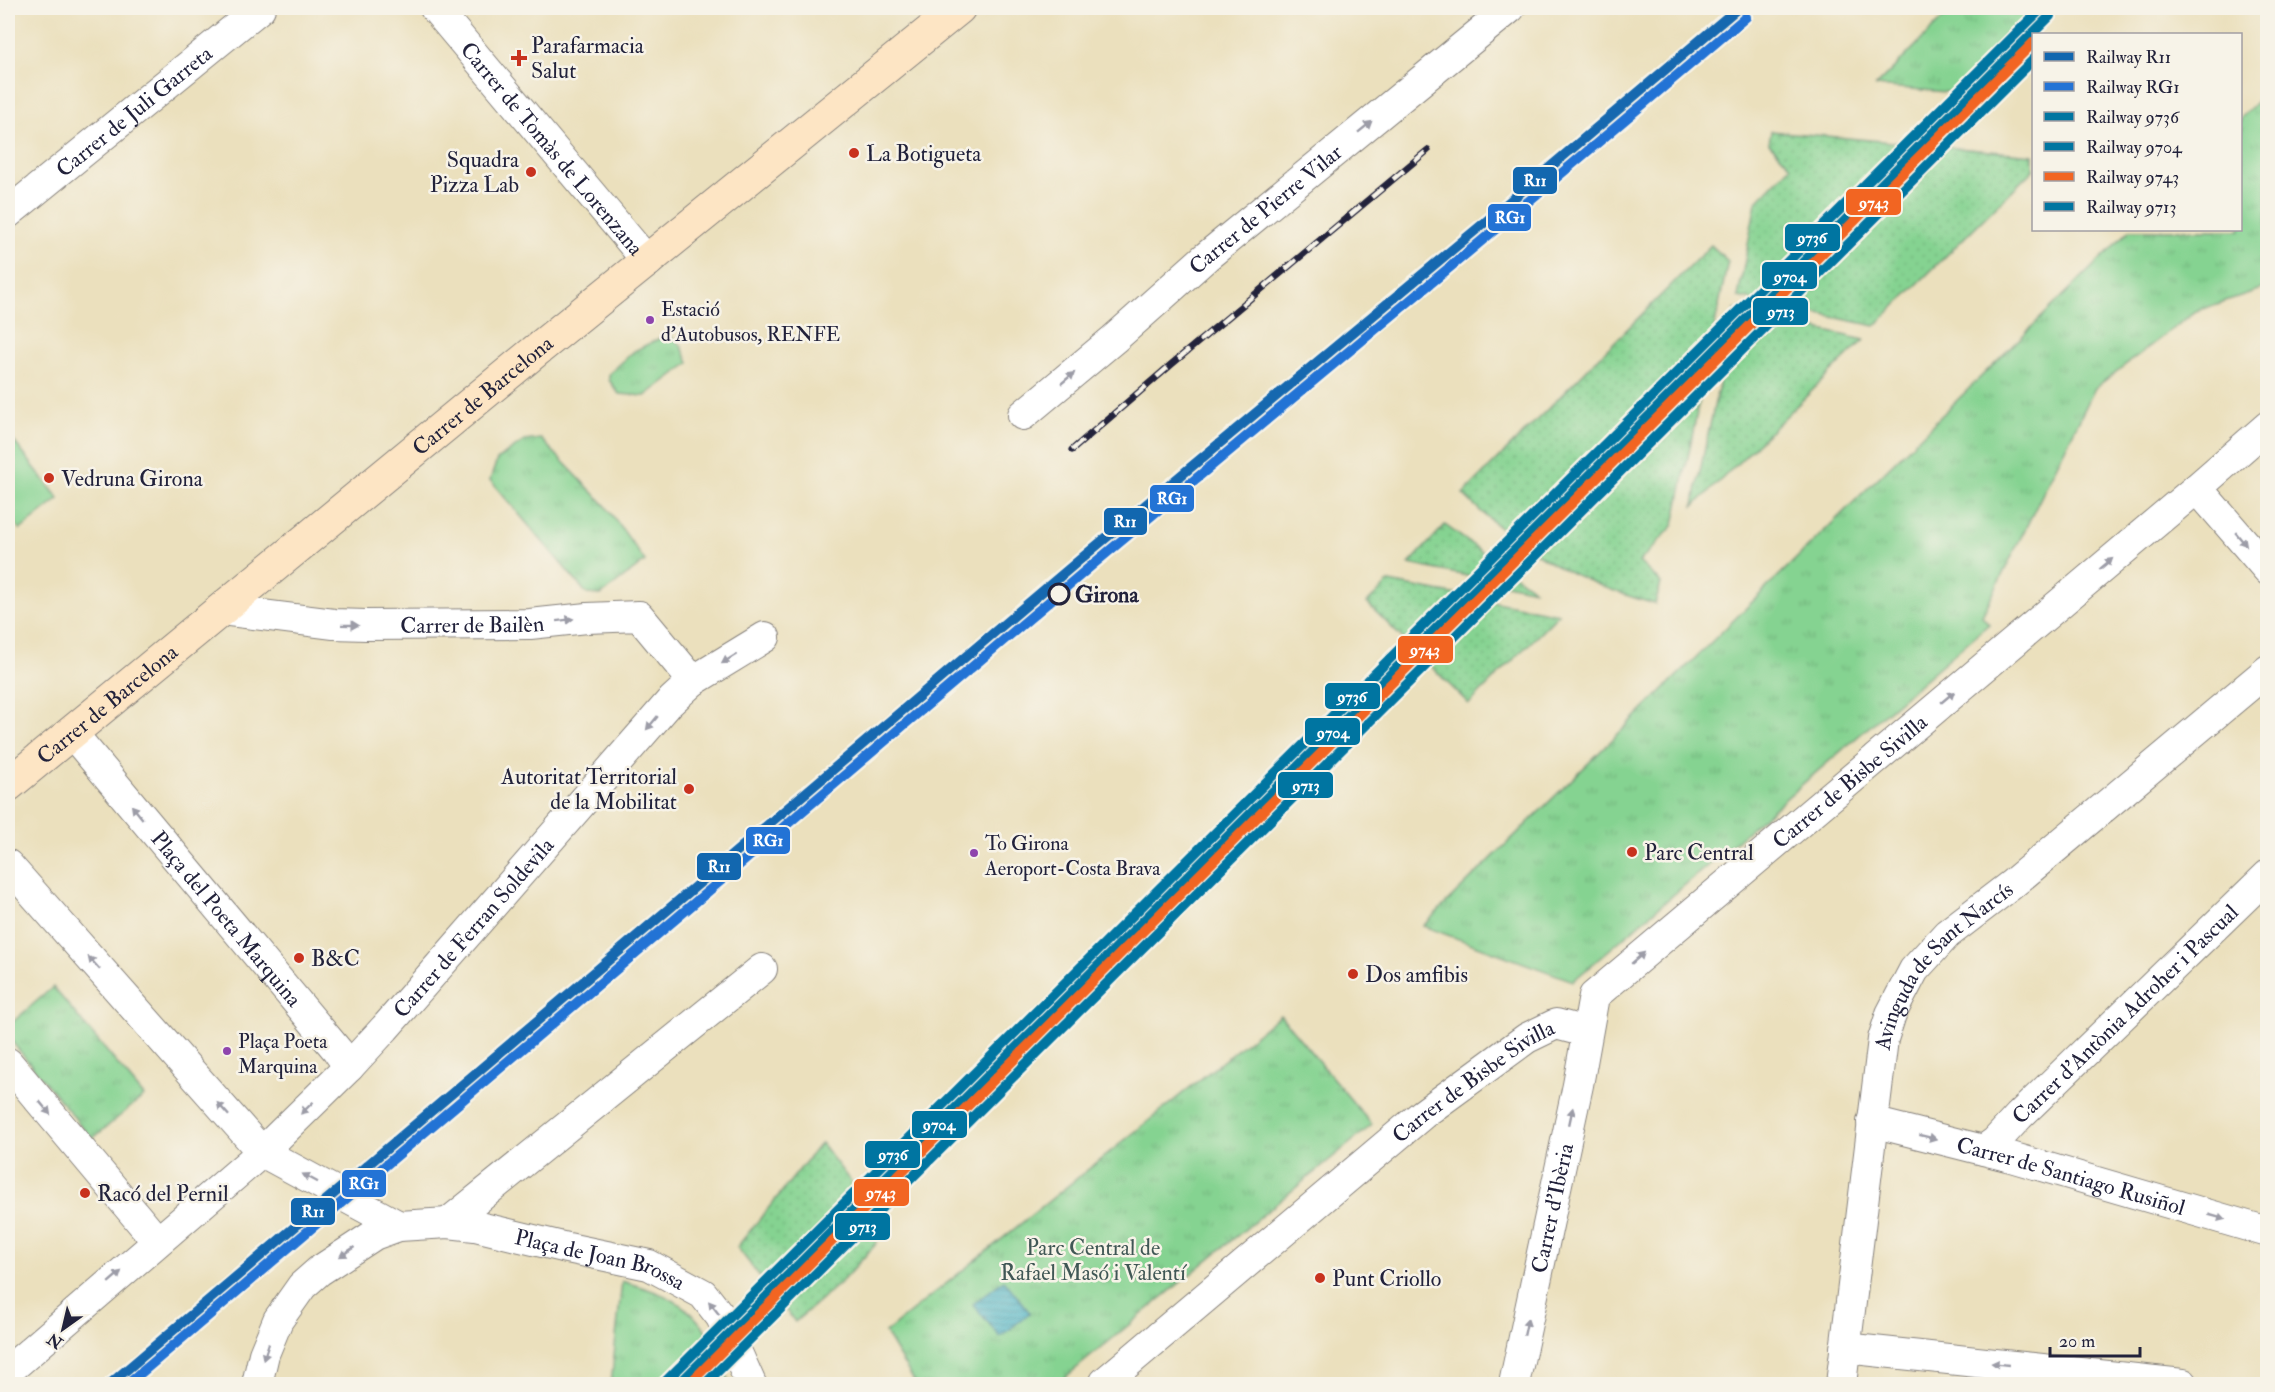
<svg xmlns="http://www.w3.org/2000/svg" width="2275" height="1392" font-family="'IM FELL Double Pica',serif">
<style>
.grass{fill:url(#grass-dots);stroke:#547a66;stroke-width:1.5}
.park{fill:url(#park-tufts);stroke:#547a66;stroke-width:1.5}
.pitch{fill:#85d391;stroke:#547a66;stroke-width:1.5}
.water{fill:url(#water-rules);stroke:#346a80;stroke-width:1.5}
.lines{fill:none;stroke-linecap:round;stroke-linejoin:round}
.street-casing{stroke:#86817c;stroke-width:32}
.secondary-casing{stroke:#86817c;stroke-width:35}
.street{stroke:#fff;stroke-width:30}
.secondary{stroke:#fde5c4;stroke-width:33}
.rail-casing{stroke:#22223b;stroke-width:7}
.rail{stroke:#f7f3e8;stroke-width:4.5;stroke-dasharray:14;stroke-linecap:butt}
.rail-1-casing{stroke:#f7f3e8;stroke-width:15}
.rail-2-casing{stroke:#f7f3e8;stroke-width:15}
.rail-3-casing{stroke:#f7f3e8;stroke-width:15}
.rail-4-casing{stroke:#f7f3e8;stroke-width:15}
.rail-5-casing{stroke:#f7f3e8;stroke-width:15}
.rail-6-casing{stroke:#f7f3e8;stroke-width:15}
.rail-1{stroke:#1267af;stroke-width:10}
.rail-2{stroke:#2373d5;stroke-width:10}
.rail-3{stroke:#0075a1;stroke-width:10}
.rail-4{stroke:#0075a1;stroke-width:10}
.rail-5{stroke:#f26522;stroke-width:10}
.rail-6{stroke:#0075a1;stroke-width:10}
.oneway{fill:#9c9ca7}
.poi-dot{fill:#c8321e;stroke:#f7f3e8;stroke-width:2}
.bus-dot{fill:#8e44ad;stroke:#f7f3e8;stroke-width:2}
.stop-dot{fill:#f7f3e8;stroke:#22223b;stroke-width:3}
.labels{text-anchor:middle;stroke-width:5;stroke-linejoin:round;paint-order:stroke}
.bus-label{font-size:20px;fill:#22223b;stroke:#f7f3e8;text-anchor:start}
.poi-label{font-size:22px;fill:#22223b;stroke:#f7f3e8;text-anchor:start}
.street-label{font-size:22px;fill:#22223b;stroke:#f7f3e8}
.stop-label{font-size:22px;font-weight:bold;fill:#22223b;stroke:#f7f3e8;text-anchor:start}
.park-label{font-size:22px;fill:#405755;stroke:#f7f3e8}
.line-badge{stroke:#f7f3e8;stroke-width:2}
.badge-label{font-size:16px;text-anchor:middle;font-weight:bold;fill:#fff}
</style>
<defs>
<pattern id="grass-dots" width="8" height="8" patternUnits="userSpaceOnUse" patternTransform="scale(1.5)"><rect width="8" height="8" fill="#85d391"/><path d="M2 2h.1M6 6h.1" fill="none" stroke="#73b57e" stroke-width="1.8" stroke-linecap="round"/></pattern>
<pattern id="park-tufts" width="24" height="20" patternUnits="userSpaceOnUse" patternTransform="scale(1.5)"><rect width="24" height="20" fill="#85d391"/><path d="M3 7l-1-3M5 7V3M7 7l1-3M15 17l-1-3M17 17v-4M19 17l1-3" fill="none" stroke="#73b57e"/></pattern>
<pattern id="water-rules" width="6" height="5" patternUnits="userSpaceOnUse" patternTransform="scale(1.5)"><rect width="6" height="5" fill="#47b2c5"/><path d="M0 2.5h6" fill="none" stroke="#3b90a1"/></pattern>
</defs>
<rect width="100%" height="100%" fill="#f7f3e8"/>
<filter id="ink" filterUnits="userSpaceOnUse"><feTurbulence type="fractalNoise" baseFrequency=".0167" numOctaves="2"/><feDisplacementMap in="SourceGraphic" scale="12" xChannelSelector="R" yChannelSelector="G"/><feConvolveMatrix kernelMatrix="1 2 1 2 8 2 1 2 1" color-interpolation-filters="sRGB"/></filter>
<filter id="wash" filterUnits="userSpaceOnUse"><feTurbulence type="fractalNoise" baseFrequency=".008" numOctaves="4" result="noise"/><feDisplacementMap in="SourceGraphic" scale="24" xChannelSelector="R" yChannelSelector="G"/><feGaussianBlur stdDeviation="1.35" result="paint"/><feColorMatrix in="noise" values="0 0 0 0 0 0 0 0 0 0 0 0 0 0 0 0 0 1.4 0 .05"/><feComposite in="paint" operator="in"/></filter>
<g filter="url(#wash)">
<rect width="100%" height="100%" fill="#ebe0bd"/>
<!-- grass -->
<path class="grass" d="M 1771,131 L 2033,155 L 2033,170 L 1875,326 L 1738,297 L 1756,202 L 1791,166 L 1769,143 Z
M 1711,245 L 1728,261 L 1674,525 L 1639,562 L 1661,583 L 1655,604 C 1579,583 1517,550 1463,494 Z
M 1735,310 L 1864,340 L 1694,506 L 1697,485 Z
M 1445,525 L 1535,590 L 1409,564 Z
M 1389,582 L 1559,614 L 1469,704 L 1367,603 Z
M 821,1143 L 883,1224 L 875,1245 L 843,1280 L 795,1322 L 737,1247 Z"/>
<!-- park -->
<path class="park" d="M 1953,8 L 2019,8 L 2038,27 L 1968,94 L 1876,86 Z
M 2267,91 L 2267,287 L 2196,311 L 2095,388 L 1982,616 L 1989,624 L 1573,981 L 1423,926 L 2130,230 L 2240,230 L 2241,118 Z
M 668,334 L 681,345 L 689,363 L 645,396 L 619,394 L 609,380 L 609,374 L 634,351 Z
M 541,439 L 605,505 L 645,561 L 601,595 L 587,594 L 490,480 L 497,460 L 524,441 Z
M 53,987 L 144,1096 L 92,1139 L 8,1037 L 8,1026 Z
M 1280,1015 L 1372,1125 L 1057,1384 L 916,1384 L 885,1333 Z
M 622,1281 C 634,1285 646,1288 658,1293 C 698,1308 720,1345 729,1384 L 611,1384 Z"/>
<!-- pitch -->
<path class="pitch" d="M 9,435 L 59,499 L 20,530 L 8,513 Z"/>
<!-- water -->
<path class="water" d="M 1004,1280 L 1030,1313 L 1000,1337 L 973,1304 Z"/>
</g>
<g filter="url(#ink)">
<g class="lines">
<!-- street casing -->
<g class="street-casing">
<g id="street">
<path id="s1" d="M 435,8 L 648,262"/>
<path id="s2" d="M 8,213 L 260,8"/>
<path id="s3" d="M 1023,415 L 1114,339 L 1206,257 L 1510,8"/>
<path d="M 2197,488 L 2268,570"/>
<path id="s4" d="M 221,610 L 334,624 L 366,625 L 530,624 L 587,618 L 639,616 L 693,681"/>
<path id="s5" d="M 71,732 L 337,1050 L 349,1067"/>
<path d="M 8,865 L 262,1152 L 399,1226"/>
<path d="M 8,1063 L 157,1241"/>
<path id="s6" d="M 1872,1122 L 2011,1157 L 2268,1232"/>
<path id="s7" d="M 1984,1150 L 1995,1142 L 2019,1116 L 2268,875"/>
<path d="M 448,1223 L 762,969"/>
<path d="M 1845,1348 L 2183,1384"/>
<path id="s8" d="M 8,1371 L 262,1152 L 349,1067 L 385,1028 L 669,703 L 693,681 L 765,637"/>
<path id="s9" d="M 1105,1382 L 1423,1114 L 1527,1038 L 1556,1024 L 1586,1032"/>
<path id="s10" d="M 257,1384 L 264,1354 L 278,1320 L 302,1286 L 319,1271 L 374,1235 L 399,1226 L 448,1223 L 475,1226 L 563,1247 L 649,1265 L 703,1294 L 721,1317 L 751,1384"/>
<path id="s11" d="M 1514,1384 L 1578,1085 L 1594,996 L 2197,488 L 2268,426"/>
<path id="s12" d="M 1841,1384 L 1883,1039 L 1891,1014 L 1914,970 L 1947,934 L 2011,885 L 2268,670"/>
</g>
</g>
<!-- secondary casing -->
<g class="secondary-casing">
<g id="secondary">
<path id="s13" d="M 8,785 L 533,353 L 959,8"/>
</g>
</g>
<!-- street -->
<use href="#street" class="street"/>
<!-- secondary -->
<use href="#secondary" class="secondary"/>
<!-- rail casing -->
<g class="rail-casing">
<path id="rail" d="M 1072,450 L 1173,363 L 1428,150"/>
</g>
<!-- rail -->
<use href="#rail" class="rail"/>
<!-- rail-1 casing -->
<g class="rail-1-casing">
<path id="rail-1" d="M 110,1384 L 1083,557 L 1483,224 L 1738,8"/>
</g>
<!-- rail-2 casing -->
<g class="rail-2-casing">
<path id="rail-2" d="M 128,1384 L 1091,566 L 1491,233 L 1746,17"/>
</g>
<!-- rail-3 casing -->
<g class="rail-3-casing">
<path id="rail-3" d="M 663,1384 L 2042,8"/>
</g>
<!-- rail-4 casing -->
<g class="rail-4-casing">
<path id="rail-4" d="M 679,1384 L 2050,16"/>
</g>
<!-- rail-5 casing -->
<g class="rail-5-casing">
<path id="rail-5" d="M 689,1384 L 2034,42"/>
</g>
<!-- rail-6 casing -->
<g class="rail-6-casing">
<path id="rail-6" d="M 705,1384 L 2034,59"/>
</g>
<!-- rail-1 -->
<use href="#rail-1" class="rail-1"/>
<!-- rail-2 -->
<use href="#rail-2" class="rail-2"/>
<!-- rail-3 -->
<use href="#rail-3" class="rail-3"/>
<!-- rail-4 -->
<use href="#rail-4" class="rail-4"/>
<!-- rail-5 -->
<use href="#rail-5" class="rail-5"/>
<!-- rail-6 -->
<use href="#rail-6" class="rail-6"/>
</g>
<!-- one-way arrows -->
<defs><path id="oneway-solid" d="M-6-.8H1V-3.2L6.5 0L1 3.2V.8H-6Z" transform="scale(1.5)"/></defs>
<g class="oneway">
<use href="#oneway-solid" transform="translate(1365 127) rotate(-39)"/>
<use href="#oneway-solid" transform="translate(1068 378) rotate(-40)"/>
<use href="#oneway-solid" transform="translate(2241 539) rotate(50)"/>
<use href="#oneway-solid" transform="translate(2106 564) rotate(-40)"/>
<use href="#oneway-solid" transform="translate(565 620) rotate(-7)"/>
<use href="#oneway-solid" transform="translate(350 625) rotate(1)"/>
<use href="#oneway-solid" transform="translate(729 659) rotate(148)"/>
<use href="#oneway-solid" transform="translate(1948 697) rotate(-40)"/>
<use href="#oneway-solid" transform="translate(652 723) rotate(130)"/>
<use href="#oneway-solid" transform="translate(137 812) rotate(-129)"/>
<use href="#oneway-solid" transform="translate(1638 958) rotate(-41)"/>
<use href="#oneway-solid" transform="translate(94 963) rotate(-132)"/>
<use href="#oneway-solid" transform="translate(45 1108) rotate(50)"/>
<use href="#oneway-solid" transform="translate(307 1108) rotate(136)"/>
<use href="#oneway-solid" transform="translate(223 1109) rotate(-132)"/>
<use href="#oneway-solid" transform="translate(1571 1116) rotate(-78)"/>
<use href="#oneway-solid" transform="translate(1928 1137) rotate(14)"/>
<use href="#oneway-solid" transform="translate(310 1178) rotate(-152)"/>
<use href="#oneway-solid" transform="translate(2217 1217) rotate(16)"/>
<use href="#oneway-solid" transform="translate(347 1252) rotate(147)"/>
<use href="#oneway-solid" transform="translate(115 1277) rotate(-41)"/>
<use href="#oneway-solid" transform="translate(714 1308) rotate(-128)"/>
<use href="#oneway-solid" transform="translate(1526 1327) rotate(-78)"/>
<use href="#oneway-solid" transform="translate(266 1352) rotate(109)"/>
<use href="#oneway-solid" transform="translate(2000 1364) rotate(-174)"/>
</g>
</g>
<!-- markers -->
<g class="poi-dot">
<path d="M516 49h6v6h6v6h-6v6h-6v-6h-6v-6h6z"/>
<circle cx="854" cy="153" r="6"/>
<circle cx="531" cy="172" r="6"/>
<circle cx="49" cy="478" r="6"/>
<circle cx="689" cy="789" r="6"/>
<circle cx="1632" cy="852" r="6"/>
<circle cx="299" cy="958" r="6"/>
<circle cx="1353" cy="974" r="6"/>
<circle cx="85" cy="1193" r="6"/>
<circle cx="1320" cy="1278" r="6"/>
</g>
<g class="bus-dot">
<circle cx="650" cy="320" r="5"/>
<circle cx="974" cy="853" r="5"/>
<circle cx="227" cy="1051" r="5"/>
</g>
<circle class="stop-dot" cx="1059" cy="594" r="10"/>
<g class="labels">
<!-- bus labels -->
<g class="bus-label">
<text x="661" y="316">Estació<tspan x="661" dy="25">d'Autobusos, RENFE</tspan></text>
<text x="985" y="850">To Girona<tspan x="985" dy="25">Aeroport-Costa Brava</tspan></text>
<text x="238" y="1048">Plaça Poeta<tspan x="238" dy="25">Marquina</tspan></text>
</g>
<!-- poi labels -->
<g class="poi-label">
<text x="531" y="53">Parafarmacia<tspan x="531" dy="25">Salut</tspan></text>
<text x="866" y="161">La Botigueta</text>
<text x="519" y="167" text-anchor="end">Squadra<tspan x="519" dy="25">Pizza Lab</tspan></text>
<text x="61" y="486">Vedruna Girona</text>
<text x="677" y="784" text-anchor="end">Autoritat Territorial<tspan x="677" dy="25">de la Mobilitat</tspan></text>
<text x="1644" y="860">Parc Central</text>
<text x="311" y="966">B&amp;C</text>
<text x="1365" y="982">Dos amfibis</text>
<text x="97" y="1201">Racó del Pernil</text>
<text x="1332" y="1286">Punt Criollo</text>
</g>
<!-- street labels -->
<g class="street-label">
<text dy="8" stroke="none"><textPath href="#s2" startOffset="162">Carrer de Juli Garreta</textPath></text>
<text dy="8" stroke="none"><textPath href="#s1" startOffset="183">Carrer de Tomàs de Lorenzana</textPath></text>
<text dy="8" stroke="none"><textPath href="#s3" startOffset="318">Carrer de Pierre Vilar</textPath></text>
<text dy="8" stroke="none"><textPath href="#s13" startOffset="614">Carrer de Barcelona</textPath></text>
<text dy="8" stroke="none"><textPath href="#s4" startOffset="252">Carrer de Bailèn</textPath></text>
<text dy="8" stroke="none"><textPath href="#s13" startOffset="128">Carrer de Barcelona</textPath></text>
<text dy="8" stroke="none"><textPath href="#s11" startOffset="730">Carrer de Bisbe Sivilla</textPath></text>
<text dy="8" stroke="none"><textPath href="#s5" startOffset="243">Plaça del Poeta Marquina</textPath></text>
<text dy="8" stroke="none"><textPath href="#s8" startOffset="644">Carrer de Ferran Soldevila</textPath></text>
<text dy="8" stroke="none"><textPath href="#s12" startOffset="444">Avinguda de Sant Narcís</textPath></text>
<text dy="8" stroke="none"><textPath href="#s7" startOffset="196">Carrer d'Antònia Adroher i Pascual</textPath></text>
<text dy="8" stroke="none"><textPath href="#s9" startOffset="476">Carrer de Bisbe Sivilla</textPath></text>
<text dy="8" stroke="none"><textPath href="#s6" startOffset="206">Carrer de Santiago Rusiñol</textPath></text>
<text dy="8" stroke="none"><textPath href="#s11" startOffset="180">Carrer d'Ibèria</textPath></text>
<text dy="8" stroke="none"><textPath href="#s10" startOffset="430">Plaça de Joan Brossa</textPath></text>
</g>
<!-- stop labels -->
<g class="stop-label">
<text x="1075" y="602">Girona</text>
</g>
<!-- park labels -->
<g class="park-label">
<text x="1093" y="1255">Parc Central de<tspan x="1093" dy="25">Rafael Masó i Valentí</tspan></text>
</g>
</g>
<g class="line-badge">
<rect x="1512" y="166" width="46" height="29" rx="6" fill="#1267af"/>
<rect x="1845" y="188" width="57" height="28" rx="6" fill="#f26522"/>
<rect x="1487" y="203" width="45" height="29" rx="6" fill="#2373d5"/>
<rect x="1784" y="223" width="57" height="29" rx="6" fill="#0075a1"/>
<rect x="1761" y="261" width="57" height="29" rx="6" fill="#0075a1"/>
<rect x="1752" y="297" width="57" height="29" rx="6" fill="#0075a1"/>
<rect x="1149" y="484" width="46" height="29" rx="6" fill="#2373d5"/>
<rect x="1103" y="507" width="45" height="29" rx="6" fill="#1267af"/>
<rect x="1397" y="635" width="57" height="29" rx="6" fill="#f26522"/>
<rect x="1324" y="682" width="57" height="28" rx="6" fill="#0075a1"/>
<rect x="1304" y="717" width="57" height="29" rx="6" fill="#0075a1"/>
<rect x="1277" y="771" width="57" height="28" rx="6" fill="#0075a1"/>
<rect x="745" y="826" width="46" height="29" rx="6" fill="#2373d5"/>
<rect x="696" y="852" width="46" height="29" rx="6" fill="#1267af"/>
<rect x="911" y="1110" width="57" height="29" rx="6" fill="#0075a1"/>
<rect x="864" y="1140" width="57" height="29" rx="6" fill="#0075a1"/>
<rect x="341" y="1169" width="46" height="29" rx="6" fill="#2373d5"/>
<rect x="853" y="1178" width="57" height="29" rx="6" fill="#f26522"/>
<rect x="290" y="1197" width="46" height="29" rx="6" fill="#1267af"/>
<rect x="834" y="1212" width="57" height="29" rx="6" fill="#0075a1"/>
</g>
<g class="badge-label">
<text x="1535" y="186">R11</text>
<text x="1874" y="208">9743</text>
<text x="1510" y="223">RG1</text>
<text x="1812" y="243">9736</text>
<text x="1790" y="282">9704</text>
<text x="1781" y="317">9713</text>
<text x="1172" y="504">RG1</text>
<text x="1125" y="527">R11</text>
<text x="1425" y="655">9743</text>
<text x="1352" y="702">9736</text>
<text x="1333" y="738">9704</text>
<text x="1306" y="791">9713</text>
<text x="768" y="846">RG1</text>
<text x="719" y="872">R11</text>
<text x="939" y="1130">9704</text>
<text x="893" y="1160">9736</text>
<text x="364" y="1189">RG1</text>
<text x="881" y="1198">9743</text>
<text x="313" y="1217">R11</text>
<text x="863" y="1232">9713</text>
</g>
<!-- margin -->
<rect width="2275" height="1392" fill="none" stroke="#f7f3e8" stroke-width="30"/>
<!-- legend -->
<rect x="2032" y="33" width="210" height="198" fill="#f7f3e8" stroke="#a29fa3" stroke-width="1.5"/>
<rect x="2044" y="52" width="30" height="9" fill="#1267af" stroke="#a29fa3" stroke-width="1.5"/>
<text x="2086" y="63" font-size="18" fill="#22223b">Railway R11</text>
<rect x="2044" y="82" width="30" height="9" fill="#2373d5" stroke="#a29fa3" stroke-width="1.5"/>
<text x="2086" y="93" font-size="18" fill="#22223b">Railway RG1</text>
<rect x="2044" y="112" width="30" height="9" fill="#0075a1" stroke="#a29fa3" stroke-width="1.5"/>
<text x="2086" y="123" font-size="18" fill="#22223b">Railway 9736</text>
<rect x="2044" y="142" width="30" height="9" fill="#0075a1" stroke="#a29fa3" stroke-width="1.5"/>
<text x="2086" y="153" font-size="18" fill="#22223b">Railway 9704</text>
<rect x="2044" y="172" width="30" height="9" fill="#f26522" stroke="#a29fa3" stroke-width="1.5"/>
<text x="2086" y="183" font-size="18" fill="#22223b">Railway 9743</text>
<rect x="2044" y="202" width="30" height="9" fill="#0075a1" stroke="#a29fa3" stroke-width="1.5"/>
<text x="2086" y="213" font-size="18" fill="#22223b">Railway 9713</text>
<!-- north arrow -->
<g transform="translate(63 1329) rotate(214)" stroke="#f7f3e8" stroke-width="4.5" paint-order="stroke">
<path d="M0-4.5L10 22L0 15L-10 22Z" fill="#22223b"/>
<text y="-9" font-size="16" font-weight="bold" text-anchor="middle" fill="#22223b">N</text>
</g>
<!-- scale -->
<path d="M2050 1347v9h90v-9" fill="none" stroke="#22223b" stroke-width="3"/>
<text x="2059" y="1347" font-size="18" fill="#22223b" stroke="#f7f3e8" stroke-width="4.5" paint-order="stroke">20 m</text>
</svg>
